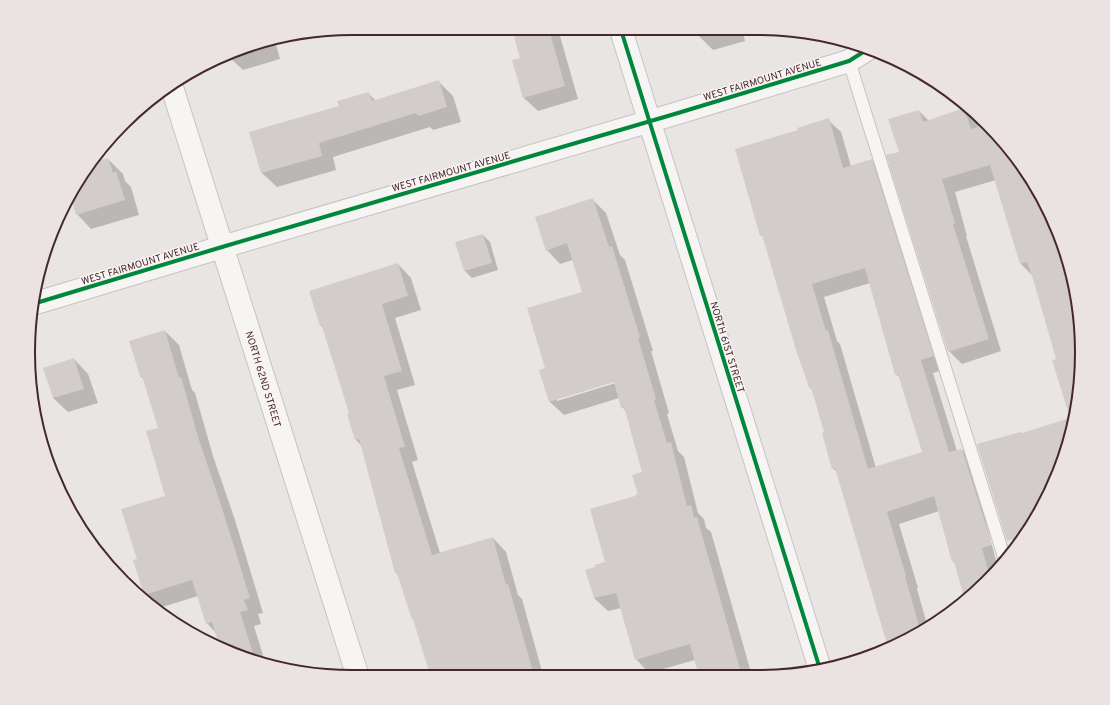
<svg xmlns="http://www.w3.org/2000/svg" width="1110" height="705" font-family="Overpass,sans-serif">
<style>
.shadow{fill:#0003;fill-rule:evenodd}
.building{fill:#d2cccc;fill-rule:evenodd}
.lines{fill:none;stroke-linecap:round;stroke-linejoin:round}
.service-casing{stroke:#c8c3c3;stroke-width:14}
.minor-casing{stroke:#c8c3c3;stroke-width:24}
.service{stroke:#f7f4f4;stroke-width:12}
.minor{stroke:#f7f4f4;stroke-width:22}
.cycleway-casing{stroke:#f9f3f3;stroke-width:6}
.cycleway{stroke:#00873e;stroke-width:4}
.labels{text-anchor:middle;stroke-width:3;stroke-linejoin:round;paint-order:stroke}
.street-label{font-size:10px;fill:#46282a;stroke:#f9f3f3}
.rim{fill:none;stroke:#46282a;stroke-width:2}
</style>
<rect width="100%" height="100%" fill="#eae5e5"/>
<!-- shadow -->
<path class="shadow" d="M 513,29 L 558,29 L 578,99 L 538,111 L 524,98 L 521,59 Z
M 697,30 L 742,30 L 745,41 L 713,50 L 699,36 Z
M 275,41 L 280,59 L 243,70 L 228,56 L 248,45 Z
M 438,81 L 453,96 L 461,122 L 433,130 L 430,127 L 333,157 L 336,170 L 277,187 L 262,173 L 250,133 L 340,107 L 368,93 L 376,101 Z
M 969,108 L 1002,139 L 1039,190 L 1065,248 L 1079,310 L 1081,374 L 1071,437 L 1071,419 L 1058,359 L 1033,276 L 1021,264 L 996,180 L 955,192 L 967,236 L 966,236 L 1001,351 L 962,364 L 949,351 L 900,152 L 919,111 L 929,121 Z
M 828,120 L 841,132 L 851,166 L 872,161 L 884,173 L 945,369 L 933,373 L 957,451 L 962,450 L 975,462 L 993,522 L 986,523 L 998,568 L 967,600 L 956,564 L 953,561 L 939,511 L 899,524 L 918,588 L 917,589 L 928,628 L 920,634 L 890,646 L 888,643 L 837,472 L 833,468 L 825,433 L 813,390 L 809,387 L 764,238 L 761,235 L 799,131 ZM 870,283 L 896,374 L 900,378 L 923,453 L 876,468 L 840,344 L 837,341 L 824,297 Z
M 108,159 L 123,174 L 125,181 L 131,187 L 139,215 L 91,229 L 77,214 L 72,198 L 90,165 Z
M 592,199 L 606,213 L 620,255 L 625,260 L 653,351 L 651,351 L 669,413 L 667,414 L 678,451 L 684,457 L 698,513 L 704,519 L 706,528 L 711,532 L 752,676 L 700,676 L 695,660 L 649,673 L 636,659 L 621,608 L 608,611 L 594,598 L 596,568 L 606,562 L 636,497 L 639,495 L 643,473 L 626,411 L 622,407 L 619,398 L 564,415 L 550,402 L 541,371 L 546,369 L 583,292 L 573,260 L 560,264 L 547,250 ZM 618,380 L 619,382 L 557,401 L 557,399 Z
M 483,235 L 490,242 L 498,270 L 472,278 L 465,271 L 456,243 Z
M 398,264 L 411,278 L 421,310 L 395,318 L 415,385 L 397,390 L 418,460 L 412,462 L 440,553 L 493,538 L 506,552 L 518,595 L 522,599 L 543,675 L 432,675 L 415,621 L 413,619 L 399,575 L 396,573 L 362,446 L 356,440 L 348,415 L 350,414 L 323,328 L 321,326 Z
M 165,331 L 179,345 L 192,390 L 195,393 L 213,456 L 235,520 L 263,613 L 258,614 L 261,624 L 254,626 L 265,662 L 229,652 L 221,648 L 216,633 L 207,623 L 198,596 L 159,608 L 145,594 L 138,559 L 167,496 L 159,429 L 144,379 L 140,376 Z
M 74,359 L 88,374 L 98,403 L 68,412 L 53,398 Z"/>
<!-- building -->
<path class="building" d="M 512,29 L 549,29 L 565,86 L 523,98 L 512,60 L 520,58 Z
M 439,80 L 447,107 L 418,116 L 416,113 L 319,143 L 322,156 L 261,173 L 249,132 L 339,106 L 337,101 L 369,92 L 372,101 Z
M 964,108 L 971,129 L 978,127 L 974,113 L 1002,139 L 1039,190 L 1050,215 L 1071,291 L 1073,290 L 1079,312 L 1081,374 L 1071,437 L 1048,496 L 1024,536 L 1007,541 L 977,444 L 1021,432 L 1022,433 L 1070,418 L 1052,360 L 1056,359 L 1033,279 L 1027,262 L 1020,264 L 990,165 L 942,179 L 955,223 L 953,224 L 989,339 L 948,352 L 886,155 L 899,152 L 888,119 L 919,110 L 923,122 Z
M 829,118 L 843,168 L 872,159 L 934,356 L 921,360 L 949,452 L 962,449 L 992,545 L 982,548 L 990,577 L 971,597 L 965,601 L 954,561 L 952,562 L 934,496 L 887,512 L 906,576 L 905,576 L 921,633 L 887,644 L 835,468 L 832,469 L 822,433 L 824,432 L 811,387 L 809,387 L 797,353 L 762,235 L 760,236 L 735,149 L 798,130 L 797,128 ZM 865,268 L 895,375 L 898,374 L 922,452 L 868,469 L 828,330 L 826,331 L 812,284 Z
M 108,158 L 113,173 L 116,171 L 125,200 L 76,215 L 71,200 L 91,163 Z
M 593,198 L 609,247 L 612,246 L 640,337 L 638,338 L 656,399 L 654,400 L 667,443 L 671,442 L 687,506 L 691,505 L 694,518 L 697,517 L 742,676 L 699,676 L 690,644 L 635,660 L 616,593 L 594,598 L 585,570 L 595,567 L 594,565 L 605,562 L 590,509 L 635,496 L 635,495 L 638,494 L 632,475 L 642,472 L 624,407 L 621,408 L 614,382 L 549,402 L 539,370 L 545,368 L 527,308 L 582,292 L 567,243 L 546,251 L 535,217 Z
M 483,234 L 492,263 L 464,271 L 455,242 Z
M 398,263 L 408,296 L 382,304 L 402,371 L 384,376 L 405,447 L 399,448 L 432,555 L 493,537 L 506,585 L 508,584 L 534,675 L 430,675 L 413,619 L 412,620 L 397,573 L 395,573 L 359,439 L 355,440 L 347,414 L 349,413 L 322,326 L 320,326 L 309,291 Z
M 165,330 L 179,378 L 181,377 L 199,440 L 221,505 L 250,598 L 244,600 L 248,610 L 240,612 L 255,659 L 229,652 L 220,648 L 212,622 L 206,624 L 192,580 L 144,595 L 133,560 L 137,559 L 121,509 L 165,496 L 146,431 L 158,428 L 142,376 L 140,376 L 129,341 Z
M 74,358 L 84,389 L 53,398 L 43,368 Z"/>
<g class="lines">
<!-- service casing -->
<g class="service-casing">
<path id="service" d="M 849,61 L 1005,560"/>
</g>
<!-- minor casing -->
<g class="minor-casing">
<path id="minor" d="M 621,30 L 820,669
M 171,84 L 357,674
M 36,303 L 222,247 L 678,113 L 849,61 L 868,49"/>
</g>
<!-- service -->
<use href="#service" class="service"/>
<!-- minor -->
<use href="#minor" class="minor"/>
<!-- cycleway casing -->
<g class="cycleway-casing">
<path id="cycleway" d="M 621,30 L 820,669
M 36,303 L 222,247 L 678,113 L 849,61 L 868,49"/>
</g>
<!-- cycleway -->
<use href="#cycleway" class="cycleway"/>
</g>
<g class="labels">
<!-- street labels -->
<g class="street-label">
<text transform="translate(762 79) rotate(-17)" y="4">WEST FAIRMOUNT AVENUE</text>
<text transform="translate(451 171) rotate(-16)" y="4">WEST FAIRMOUNT AVENUE</text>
<text transform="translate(140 263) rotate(-17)" y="4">WEST FAIRMOUNT AVENUE</text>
<text transform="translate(728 347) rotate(73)" y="4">NORTH 61ST STREET</text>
<text transform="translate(264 379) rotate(73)" y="4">NORTH 62ND STREET</text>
</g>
</g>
<!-- crop -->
<path d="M0 0H1110V705H0ZM352 35H758A317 317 0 0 1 1075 352V353A317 317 0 0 1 758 670H352A317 317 0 0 1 35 353V352A317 317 0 0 1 352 35Z" fill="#ebe3e3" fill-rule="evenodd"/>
<path class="rim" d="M352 35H758A317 317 0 0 1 1075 352V353A317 317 0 0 1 758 670H352A317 317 0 0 1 35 353V352A317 317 0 0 1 352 35Z"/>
</svg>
